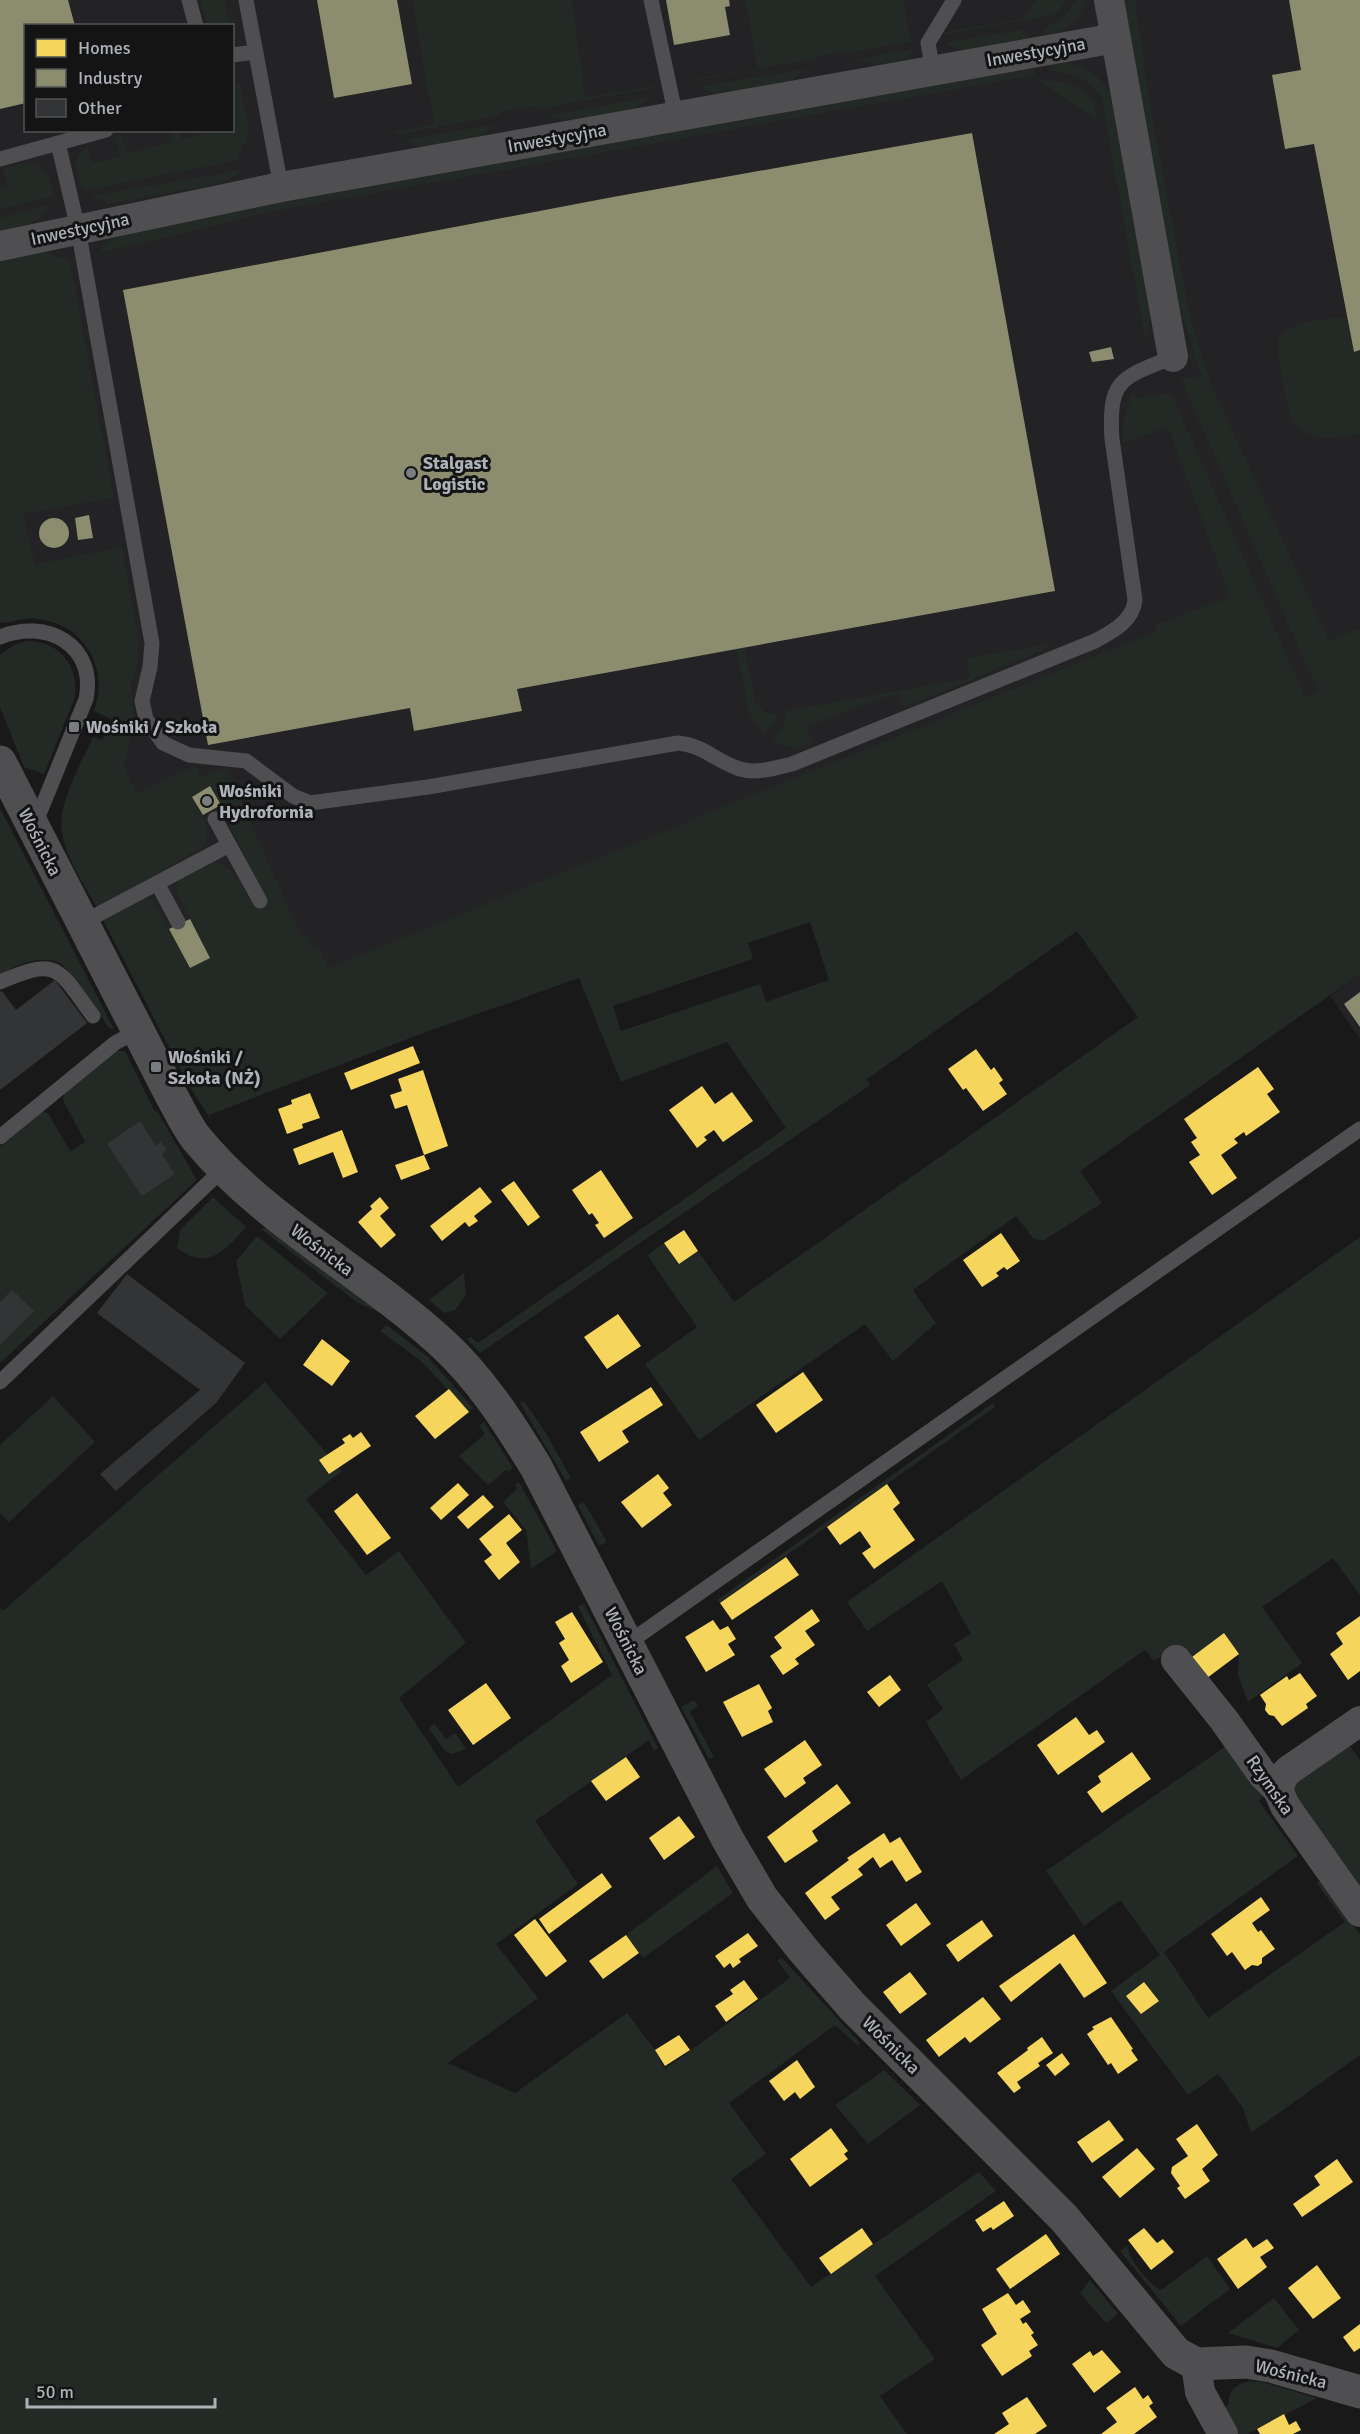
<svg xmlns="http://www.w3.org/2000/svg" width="1360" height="2434" font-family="Signika,sans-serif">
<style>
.built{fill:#232325;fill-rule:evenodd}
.green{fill:#232924;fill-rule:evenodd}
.homes{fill:#f6d55c}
.industry{fill:#8c8c6e}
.building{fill:#333435}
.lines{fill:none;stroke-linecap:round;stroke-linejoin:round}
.service{stroke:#4f4f52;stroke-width:15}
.minor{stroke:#4f4f52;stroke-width:30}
.tertiary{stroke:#4f4f52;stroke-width:33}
.poi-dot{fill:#797c81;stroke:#141415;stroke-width:2}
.labels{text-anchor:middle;stroke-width:6;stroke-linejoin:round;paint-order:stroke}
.street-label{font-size:18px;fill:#adb1b8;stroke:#141415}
.poi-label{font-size:18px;font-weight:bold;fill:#adb1b8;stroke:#141415;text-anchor:start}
</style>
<rect width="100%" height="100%" fill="#19191a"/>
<!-- built -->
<path class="built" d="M 0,0 L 1360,0 L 1360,627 L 1330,641 L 1349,683 L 508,1004 L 231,1086 L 67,837 L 125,690 L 78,584 L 0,606 ZM 26,26 L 232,26 L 232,130 L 26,130 Z
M 1360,974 L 1360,1039 L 1330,996 Z"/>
<!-- green -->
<path class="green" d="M 200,0 L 225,0 L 230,25 L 207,25 Z
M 412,0 L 572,0 L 585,97 L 654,86 L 655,88 L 537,109 L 535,106 L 501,112 L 501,115 L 396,135 L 393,132 L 434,124 Z
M 745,0 L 904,0 L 910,39 L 915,38 L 916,40 L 849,53 L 847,51 L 814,57 L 814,59 L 691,81 L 690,79 L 758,68 Z
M 1036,0 L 1067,0 L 1058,11 L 1051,15 L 945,35 L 945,32 L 1024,18 Z
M 1077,0 L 1087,0 C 1079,20 1067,31 1046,35 L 1044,30 L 1048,25 L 1063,18 Z
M 1123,0 L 1135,0 L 1151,111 L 1190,316 L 1212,386 L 1329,641 L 1360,627 L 1360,974 L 1080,1171 L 1102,1203 L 1043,1241 L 1033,1238 L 1016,1216 L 913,1290 L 936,1323 L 893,1361 L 865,1324 L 699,1440 L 645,1364 L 697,1327 L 647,1255 L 664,1243 L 679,1264 L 698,1251 L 734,1302 L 1138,1017 L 1077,931 L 867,1079 L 870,1085 L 480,1353 L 467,1339 L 471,1337 L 478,1343 L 786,1128 L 727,1042 L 621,1082 L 579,978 L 426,1032 L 209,1115 L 213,1123 L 188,1084 L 103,920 L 143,899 L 152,900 L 190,968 L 210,957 L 178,896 L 176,890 L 178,880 L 216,862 L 232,871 L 254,907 L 267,900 L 210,786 L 192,797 C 202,813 213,827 204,846 L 102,906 L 97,908 C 85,885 66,859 62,833 C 57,803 81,764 93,737 L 102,740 L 111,719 L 94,711 C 110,669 84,623 37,619 C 25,617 13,623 0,623 L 0,258 L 41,251 L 70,261 L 114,498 L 23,514 L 35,564 L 122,547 L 139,644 L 138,661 L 131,683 L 134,723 L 124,768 L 137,793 L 196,765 L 201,777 L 226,767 L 301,936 L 307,936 L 312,947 L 318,945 L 328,968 L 1156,631 L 1156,625 L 1230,597 L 1168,427 L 1123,443 L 1123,420 L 1133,391 L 1136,399 L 1169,393 L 1172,395 L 1305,697 L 1318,692 L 1181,379 L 1201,376 L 1175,292 ZM 810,922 L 829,980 L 766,1002 L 760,984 L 621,1031 L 613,1006 L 753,959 L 748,943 Z
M 1025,29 L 1029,38 L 963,51 L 945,43 Z
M 915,49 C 902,67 877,68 857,59 Z
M 1050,61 C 1078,62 1099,71 1112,96 L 1151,311 L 1146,344 L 1102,100 L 1098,92 L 1079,76 L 1052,71 Z
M 1034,64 L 1036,79 L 1031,76 L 275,211 L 99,253 L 103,246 L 129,229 Z
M 810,68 L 791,81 L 722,95 L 712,93 L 698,87 Z
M 233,79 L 240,85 L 248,126 L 248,137 L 236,161 L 85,190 C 76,173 69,160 87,146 L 92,163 L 120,156 L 115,138 L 122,136 L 127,154 L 172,142 L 169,131 L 179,131 L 182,139 L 215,131 L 232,130 Z
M 1038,80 C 1071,82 1093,83 1098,121 Z
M 650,97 C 631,116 571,125 546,116 Z
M 496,124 L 490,130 L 477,138 L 426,146 L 416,146 L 405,140 Z
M 22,163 C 43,162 53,176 53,196 L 0,210 L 0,188 L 7,186 L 3,168 Z
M 242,170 L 229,180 L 212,185 L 107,204 L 90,196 Z
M 52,204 C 39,225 23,225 0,231 L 0,218 Z
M 1346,317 L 1354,351 L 1360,350 L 1360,433 C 1308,444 1291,439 1283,383 C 1281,369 1277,355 1278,341 C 1289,319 1324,320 1346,317 Z
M 27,641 C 59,641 79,665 75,697 L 44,774 L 24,767 L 0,707 L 0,654 L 16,644 Z
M 1049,644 L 1050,647 L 904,708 L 897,693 L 870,704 L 868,702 L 807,727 L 813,745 C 797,750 787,748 773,740 L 786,721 L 785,711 L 970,678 L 967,658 Z
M 745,647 L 755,702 L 766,714 L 776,713 L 775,722 L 764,735 L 750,715 L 736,649 Z
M 0,808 L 114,1029 L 109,1028 C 99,1015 70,967 58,962 C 39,955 15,965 0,975 Z
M 115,1051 L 125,1051 L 155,1112 L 157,1111 L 197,1180 L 0,1363 L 0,1147 L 42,1112 L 48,1113 L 70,1151 L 85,1142 L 63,1100 L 64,1093 Z
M 213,1197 L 246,1227 C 225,1251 208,1271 177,1248 L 180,1230 Z
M 270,1226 L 381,1310 L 378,1312 L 358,1303 L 261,1229 Z
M 257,1236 L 328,1293 L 280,1339 L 245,1305 L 236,1261 Z
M 1360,1237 L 1360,1595 L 1333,1558 L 1262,1607 L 1302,1663 L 1248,1702 L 1238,1675 L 1239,1654 L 1224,1634 L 1192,1657 L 1177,1648 L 1154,1661 L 1145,1650 L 961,1780 L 926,1722 L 943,1709 L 927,1685 L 963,1660 L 954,1644 L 971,1634 L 942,1581 L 867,1631 L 847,1602 Z
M 464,1273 L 466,1295 L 455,1310 L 444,1313 L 429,1300 Z
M 387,1325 L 428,1357 L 473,1408 L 469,1412 L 421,1361 L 380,1331 Z
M 265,1382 L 342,1471 L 306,1499 L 366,1575 L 399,1551 L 466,1643 L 399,1698 L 458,1787 L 612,1675 L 578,1606 L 584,1604 L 658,1748 L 654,1751 L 649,1740 L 535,1821 L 578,1884 L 496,1944 L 538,1998 L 448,2063 L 515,2093 L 627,2013 L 655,2050 L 665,2069 L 790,1978 L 777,1960 L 782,1958 L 860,2043 L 858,2046 L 835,2025 L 729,2103 L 766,2154 L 731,2179 L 811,2287 L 979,2172 L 996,2191 L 875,2276 L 935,2359 L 880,2396 L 907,2434 L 0,2434 L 0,1607 L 3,1611 Z
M 53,1396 L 95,1442 L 9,1522 L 0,1513 L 0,1445 Z
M 524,1401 L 546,1433 L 571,1478 L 566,1481 L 520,1403 Z
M 993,1403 L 995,1407 L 720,1603 L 717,1600 Z
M 484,1422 L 513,1468 L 508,1472 L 506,1470 L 488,1485 L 459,1456 L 485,1434 L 479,1426 Z
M 519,1482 L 557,1551 L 531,1569 L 526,1530 L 503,1502 L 517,1489 L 515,1485 Z
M 584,1502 L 607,1542 L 599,1546 L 578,1505 Z
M 694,1700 L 698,1706 L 690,1712 L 714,1757 L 709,1759 L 681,1707 Z
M 434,1723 L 446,1739 L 455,1733 L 466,1749 L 452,1754 L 445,1751 L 429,1729 Z
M 1348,1743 L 1360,1760 L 1360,1897 L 1294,1803 L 1294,1782 Z
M 1226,1746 L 1263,1796 L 1259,1801 L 1298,1856 L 1164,1952 L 1208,2018 L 1345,1922 L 1317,1883 L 1322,1881 L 1360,1934 L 1360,2055 L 1251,2133 L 1243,2108 L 1218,2074 L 1188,2095 L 1111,1991 L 1160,1955 L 1120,1900 L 1084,1926 L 1046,1871 Z
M 717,1866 L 733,1893 L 643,1958 L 626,1935 Z
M 884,2070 L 920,2105 L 868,2144 L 835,2105 Z
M 1127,2246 C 1130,2261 1147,2282 1161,2290 L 1207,2256 L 1230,2289 L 1181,2326 L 1120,2251 Z
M 1090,2280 L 1118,2314 L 1106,2323 L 1080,2293 Z
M 1274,2298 L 1299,2330 L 1277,2348 L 1228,2333 Z
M 1249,2381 L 1262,2382 L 1317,2398 L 1248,2434 L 1238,2434 L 1221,2409 L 1229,2404 C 1227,2391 1237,2384 1249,2381 Z"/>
<!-- homes -->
<path class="homes" d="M 413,1046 L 420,1063 L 351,1090 L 344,1073 Z
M 976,1049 L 991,1070 L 994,1067 L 1003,1080 L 999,1083 L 1007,1094 L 983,1111 L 966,1088 L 963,1090 L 948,1069 Z
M 1258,1067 L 1274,1089 L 1267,1094 L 1280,1112 L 1246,1136 L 1244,1132 L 1234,1139 L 1238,1143 L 1221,1155 L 1237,1178 L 1212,1195 L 1189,1162 L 1200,1155 L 1191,1142 L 1197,1138 L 1184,1119 Z
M 423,1070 L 448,1146 L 424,1155 L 407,1105 L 395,1109 L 390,1095 L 402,1091 L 398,1079 Z
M 702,1086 L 715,1104 L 732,1092 L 753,1121 L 723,1142 L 714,1130 L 704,1137 L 707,1140 L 697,1148 L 669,1110 Z
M 310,1093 L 320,1118 L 302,1124 L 303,1128 L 287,1134 L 278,1109 L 292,1104 L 291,1100 Z
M 342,1130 L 358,1172 L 343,1178 L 333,1152 L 299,1165 L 293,1149 Z
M 424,1155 L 430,1169 L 401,1180 L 395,1165 Z
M 601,1170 L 633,1218 L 604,1238 L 595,1225 L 599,1223 L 592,1213 L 589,1215 L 572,1190 Z
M 514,1181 L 540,1217 L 528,1226 L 501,1190 Z
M 480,1187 L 492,1202 L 474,1216 L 478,1221 L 469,1227 L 465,1222 L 442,1241 L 430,1226 Z
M 380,1197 L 389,1208 L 380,1216 L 396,1235 L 381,1248 L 358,1222 L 372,1209 L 370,1206 Z
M 684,1230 L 698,1251 L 679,1264 L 664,1243 Z
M 1001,1233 L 1020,1261 L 1007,1270 L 1004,1267 L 996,1273 L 999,1276 L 982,1287 L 963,1260 Z
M 618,1314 L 641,1346 L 607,1369 L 584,1337 Z
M 322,1339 L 350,1361 L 332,1386 L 303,1365 Z
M 803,1372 L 823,1400 L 776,1433 L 756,1405 Z
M 651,1387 L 663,1405 L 622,1431 L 629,1442 L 599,1462 L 580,1432 Z
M 449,1389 L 469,1412 L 435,1439 L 415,1416 Z
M 361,1432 L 371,1446 L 329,1474 L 319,1460 L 345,1443 L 342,1439 L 350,1434 L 353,1438 Z
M 658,1474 L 669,1488 L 663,1493 L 672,1505 L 642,1528 L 621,1502 Z
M 458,1483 L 469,1495 L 441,1520 L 430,1508 Z
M 887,1484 L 900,1503 L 893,1509 L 915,1540 L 874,1569 L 862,1553 L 871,1547 L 860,1531 L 840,1545 L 827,1527 Z
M 357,1493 L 391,1538 L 367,1555 L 334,1511 Z
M 483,1495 L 494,1507 L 468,1529 L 457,1517 Z
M 509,1514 L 522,1530 L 506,1543 L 520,1562 L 499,1580 L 484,1561 L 492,1555 L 479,1539 Z
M 786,1557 L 799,1575 L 732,1620 L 720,1603 Z
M 812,1609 L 820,1621 L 805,1631 L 815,1645 L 795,1659 L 799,1664 L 783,1675 L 770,1656 L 782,1648 L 774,1637 Z
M 572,1612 L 603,1662 L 571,1683 L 561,1666 L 569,1660 L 559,1643 L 565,1639 L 555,1622 Z
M 1360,1616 L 1360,1671 L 1348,1680 L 1330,1654 L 1343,1644 L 1336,1633 Z
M 713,1620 L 720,1630 L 728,1626 L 736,1639 L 728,1644 L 735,1655 L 706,1672 L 685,1637 Z
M 1224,1633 L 1239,1654 L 1207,1678 L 1192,1657 Z
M 1300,1673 L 1317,1696 L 1306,1704 L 1308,1708 L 1282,1726 L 1274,1716 L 1269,1715 L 1265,1710 L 1266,1704 L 1260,1695 L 1287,1676 L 1289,1680 Z
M 890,1675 L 901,1690 L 879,1707 L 867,1692 Z
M 486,1683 L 511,1718 L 473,1745 L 448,1710 Z
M 759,1684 L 772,1708 L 768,1711 L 773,1722 L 742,1737 L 723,1702 Z
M 1076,1717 L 1089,1735 L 1097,1730 L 1105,1742 L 1058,1775 L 1037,1745 Z
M 805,1740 L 822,1765 L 803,1778 L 806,1783 L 785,1798 L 764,1769 Z
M 1132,1752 L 1151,1779 L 1102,1813 L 1087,1792 L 1101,1782 L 1098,1776 Z
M 626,1757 L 640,1777 L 606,1801 L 591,1781 Z
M 837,1784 L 851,1803 L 812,1831 L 818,1841 L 785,1863 L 767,1837 Z
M 679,1816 L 695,1837 L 664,1860 L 649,1838 Z
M 884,1833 L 890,1843 L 900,1837 L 922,1872 L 906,1882 L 892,1860 L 880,1868 L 873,1857 L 858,1869 L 863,1875 L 831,1897 L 840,1909 L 825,1920 L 805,1893 L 849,1860 L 847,1858 Z
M 602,1873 L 612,1887 L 549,1934 L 539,1919 Z
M 1261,1897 L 1270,1910 L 1252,1923 L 1258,1932 L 1261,1930 L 1275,1949 L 1262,1958 L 1262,1963 L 1258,1966 L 1252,1965 L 1245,1970 L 1232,1952 L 1227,1956 L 1211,1934 Z
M 916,1903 L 931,1924 L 901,1946 L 886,1925 Z
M 535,1919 L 567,1961 L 546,1977 L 514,1935 Z
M 982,1920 L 993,1936 L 958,1962 L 946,1945 Z
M 748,1933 L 758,1946 L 739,1959 L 741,1962 L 733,1968 L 730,1963 L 724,1968 L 715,1956 Z
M 1074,1934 L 1107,1983 L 1084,1998 L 1060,1963 L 1011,2002 L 999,1986 Z
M 626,1935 L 639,1953 L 603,1979 L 589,1961 Z
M 910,1972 L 927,1994 L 900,2014 L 883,1992 Z
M 744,1980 L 758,1999 L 726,2022 L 715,2006 L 733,1994 L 730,1990 Z
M 1144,1982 L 1159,2001 L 1141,2014 L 1126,1996 Z
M 983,1997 L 1001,2019 L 970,2043 L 965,2037 L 939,2057 L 926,2040 Z
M 1111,2017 L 1133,2049 L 1131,2050 L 1138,2060 L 1118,2074 L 1111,2063 L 1108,2065 L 1087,2034 L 1094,2029 L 1092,2027 Z
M 679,2035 L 690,2050 L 665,2066 L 655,2050 Z
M 1042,2037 L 1053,2053 L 1038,2063 L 1040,2066 L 1017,2082 L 1021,2088 L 1014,2093 L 997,2073 L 1028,2050 L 1027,2048 Z
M 1062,2053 L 1070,2064 L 1055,2076 L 1046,2065 Z
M 797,2060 L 815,2087 L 800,2099 L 795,2092 L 784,2101 L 769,2081 Z
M 1109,2120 L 1124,2140 L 1092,2163 L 1077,2142 Z
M 1197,2124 L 1218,2155 L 1202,2169 L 1210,2181 L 1185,2199 L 1177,2188 L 1180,2186 L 1171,2173 L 1172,2167 L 1188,2156 L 1176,2139 Z
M 831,2128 L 848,2151 L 844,2154 L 848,2159 L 810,2187 L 790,2159 Z
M 1137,2148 L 1155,2169 L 1120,2198 L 1102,2177 Z
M 1337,2159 L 1353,2182 L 1302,2217 L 1293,2204 L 1320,2185 L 1314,2176 Z
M 1004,2201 L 1014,2216 L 993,2230 L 991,2227 L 983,2232 L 975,2220 Z
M 862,2228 L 873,2244 L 831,2274 L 819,2258 Z
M 1144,2228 L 1157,2243 L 1163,2239 L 1174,2252 L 1151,2270 L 1128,2240 Z
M 1046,2234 L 1060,2254 L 1010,2289 L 996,2269 Z
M 1246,2238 L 1253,2248 L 1267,2239 L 1274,2248 L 1260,2257 L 1267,2267 L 1238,2289 L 1217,2259 Z
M 1317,2265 L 1341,2298 L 1313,2319 L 1288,2288 Z
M 1008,2293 L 1016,2305 L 1023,2300 L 1031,2312 L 1020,2319 L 1023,2324 L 1026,2322 L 1034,2333 L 1031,2335 L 1038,2345 L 1029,2351 L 1032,2356 L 1002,2376 L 981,2345 L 997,2334 L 982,2309 Z
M 1360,2324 L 1360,2348 L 1354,2352 L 1343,2337 Z
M 1102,2350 L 1121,2372 L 1094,2393 L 1072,2364 L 1090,2351 L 1093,2356 Z
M 1135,2387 L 1143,2399 L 1148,2395 L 1153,2403 L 1149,2406 L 1157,2417 L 1134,2434 L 1101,2434 L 1117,2422 L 1106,2408 Z
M 1027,2397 L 1047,2426 L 1035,2434 L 994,2434 L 1009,2424 L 1002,2413 Z
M 1284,2414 L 1289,2425 L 1296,2421 L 1301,2430 L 1293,2434 L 1260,2434 L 1257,2429 Z"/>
<!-- industry -->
<path class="industry" d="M 0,0 L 68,0 L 75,26 L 26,26 L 26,103 L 0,109 Z
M 317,0 L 397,0 L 412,84 L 334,98 Z
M 666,0 L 729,0 L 730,6 L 725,7 L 730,35 L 674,45 Z
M 1289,0 L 1360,0 L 1360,350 L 1354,352 L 1314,144 L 1285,149 L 1272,75 L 1301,70 Z
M 972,133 L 1055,591 L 517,689 L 522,711 L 414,731 L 410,708 L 208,745 L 123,290 L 613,197 Z
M 1111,347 L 1114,359 L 1092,362 L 1089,352 Z
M 89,515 L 93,538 L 78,540 L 75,518 Z
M39 533a15 15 0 1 1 30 0a15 15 0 1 1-30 0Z
M 210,786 L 221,805 L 203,815 L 192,797 Z
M 190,919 L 210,958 L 190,968 L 169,929 Z
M 1360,992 L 1360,1027 L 1344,1004 Z"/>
<!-- building -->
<path class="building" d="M 55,980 L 87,1023 L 0,1090 L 0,992 L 2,991 L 16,1010 Z
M 140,1121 L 156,1146 L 161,1142 L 167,1150 L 162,1154 L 175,1174 L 142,1196 L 107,1144 Z
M 127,1274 L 245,1363 L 216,1403 L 116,1491 L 100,1474 L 200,1390 L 97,1313 Z
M 12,1290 L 34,1311 L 0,1345 L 0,1302 Z"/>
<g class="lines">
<!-- service -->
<path class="service" d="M 189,0 L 196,26
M 246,0 L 281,187
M 651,0 L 676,117
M 232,55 L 256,52
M 933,71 L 928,43 L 954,0
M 58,143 L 78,229 L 152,643 L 150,667 L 142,701 L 146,719 L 163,743 L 189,755 L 246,761 L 293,796 L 310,803 L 428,787 L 678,743 C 703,745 717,762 740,769 C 757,774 775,768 792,764 L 1095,641 C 1112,632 1133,621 1135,600 L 1112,439 C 1108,378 1122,378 1173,357
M 0,159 L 106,130
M 0,637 C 46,618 97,645 86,699 L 35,824
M 215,819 L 260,901
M 157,883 L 178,922
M 82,923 L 229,845
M 0,982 C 59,956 58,969 93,1016
M 0,1137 L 115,1043 L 137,1031
M 0,1382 L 224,1168
M 628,1643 L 1360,1129"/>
<!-- minor -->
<path class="minor" d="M 1109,0 L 1173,357
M 0,246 L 281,187 L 1116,38
M 1176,1660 L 1224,1720 L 1263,1775 L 1278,1790 L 1285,1806 L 1360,1912
M 1278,1790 L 1283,1776 L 1289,1770 L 1360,1721
M 1196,2364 L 1200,2392 L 1223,2434"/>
<!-- tertiary -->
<path class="tertiary" d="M 0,762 L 171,1095 C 179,1109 186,1125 196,1138 C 265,1222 364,1271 443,1344 C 481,1379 509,1423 536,1467 L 728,1840 L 762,1898 L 804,1951 L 852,2006 L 1064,2218 L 1176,2353 L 1196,2364 L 1246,2362 L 1271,2366 L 1360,2392"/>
</g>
<!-- markers -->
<g class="poi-dot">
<circle cx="411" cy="473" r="6"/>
<rect x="68" y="721" width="12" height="12" rx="3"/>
<circle cx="207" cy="801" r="6"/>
<rect x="150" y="1061" width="12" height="12" rx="3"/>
</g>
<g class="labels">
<!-- street labels -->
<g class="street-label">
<text transform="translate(1036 52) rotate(-10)" y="6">Inwestycyjna</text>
<text transform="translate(557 138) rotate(-10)" y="6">Inwestycyjna</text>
<text transform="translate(80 229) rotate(-12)" y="6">Inwestycyjna</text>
<text transform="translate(40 842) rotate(63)" y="6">Wośnicka</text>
<text transform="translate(322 1250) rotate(37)" y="6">Wośnicka</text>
<text transform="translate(626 1641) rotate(63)" y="6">Wośnicka</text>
<text transform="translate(1270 1785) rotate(55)" y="6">Rzymska</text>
<text transform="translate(891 2045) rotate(45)" y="6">Wośnicka</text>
<text transform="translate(1291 2374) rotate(14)" y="6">Wośnicka</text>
</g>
<!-- poi labels -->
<g class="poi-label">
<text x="423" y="469">Stalgast<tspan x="423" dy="21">Logistic</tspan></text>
<text x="86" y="733">Wośniki / Szkoła</text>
<text x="219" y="797">Wośniki<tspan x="219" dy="21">Hydrofornia</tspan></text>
<text x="168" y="1063">Wośniki /<tspan x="168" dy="21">Szkoła (NŻ)</tspan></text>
</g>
</g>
<!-- legend -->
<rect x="24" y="24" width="210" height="108" fill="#141415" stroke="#515356" stroke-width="1.5"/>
<rect x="36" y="39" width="30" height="18" fill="#f6d55c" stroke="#515356" stroke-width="1.5"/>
<text x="78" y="54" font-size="18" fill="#adb1b8">Homes</text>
<rect x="36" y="69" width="30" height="18" fill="#8c8c6e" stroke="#515356" stroke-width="1.5"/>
<text x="78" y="84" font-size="18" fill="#adb1b8">Industry</text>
<rect x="36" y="99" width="30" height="18" fill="#333435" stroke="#515356" stroke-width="1.5"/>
<text x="78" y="114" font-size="18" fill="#adb1b8">Other</text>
<!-- scale -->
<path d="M27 2398v9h188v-9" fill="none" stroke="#adb1b8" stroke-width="3"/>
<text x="36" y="2398" font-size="18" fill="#adb1b8" stroke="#141415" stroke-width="4.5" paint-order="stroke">50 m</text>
</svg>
